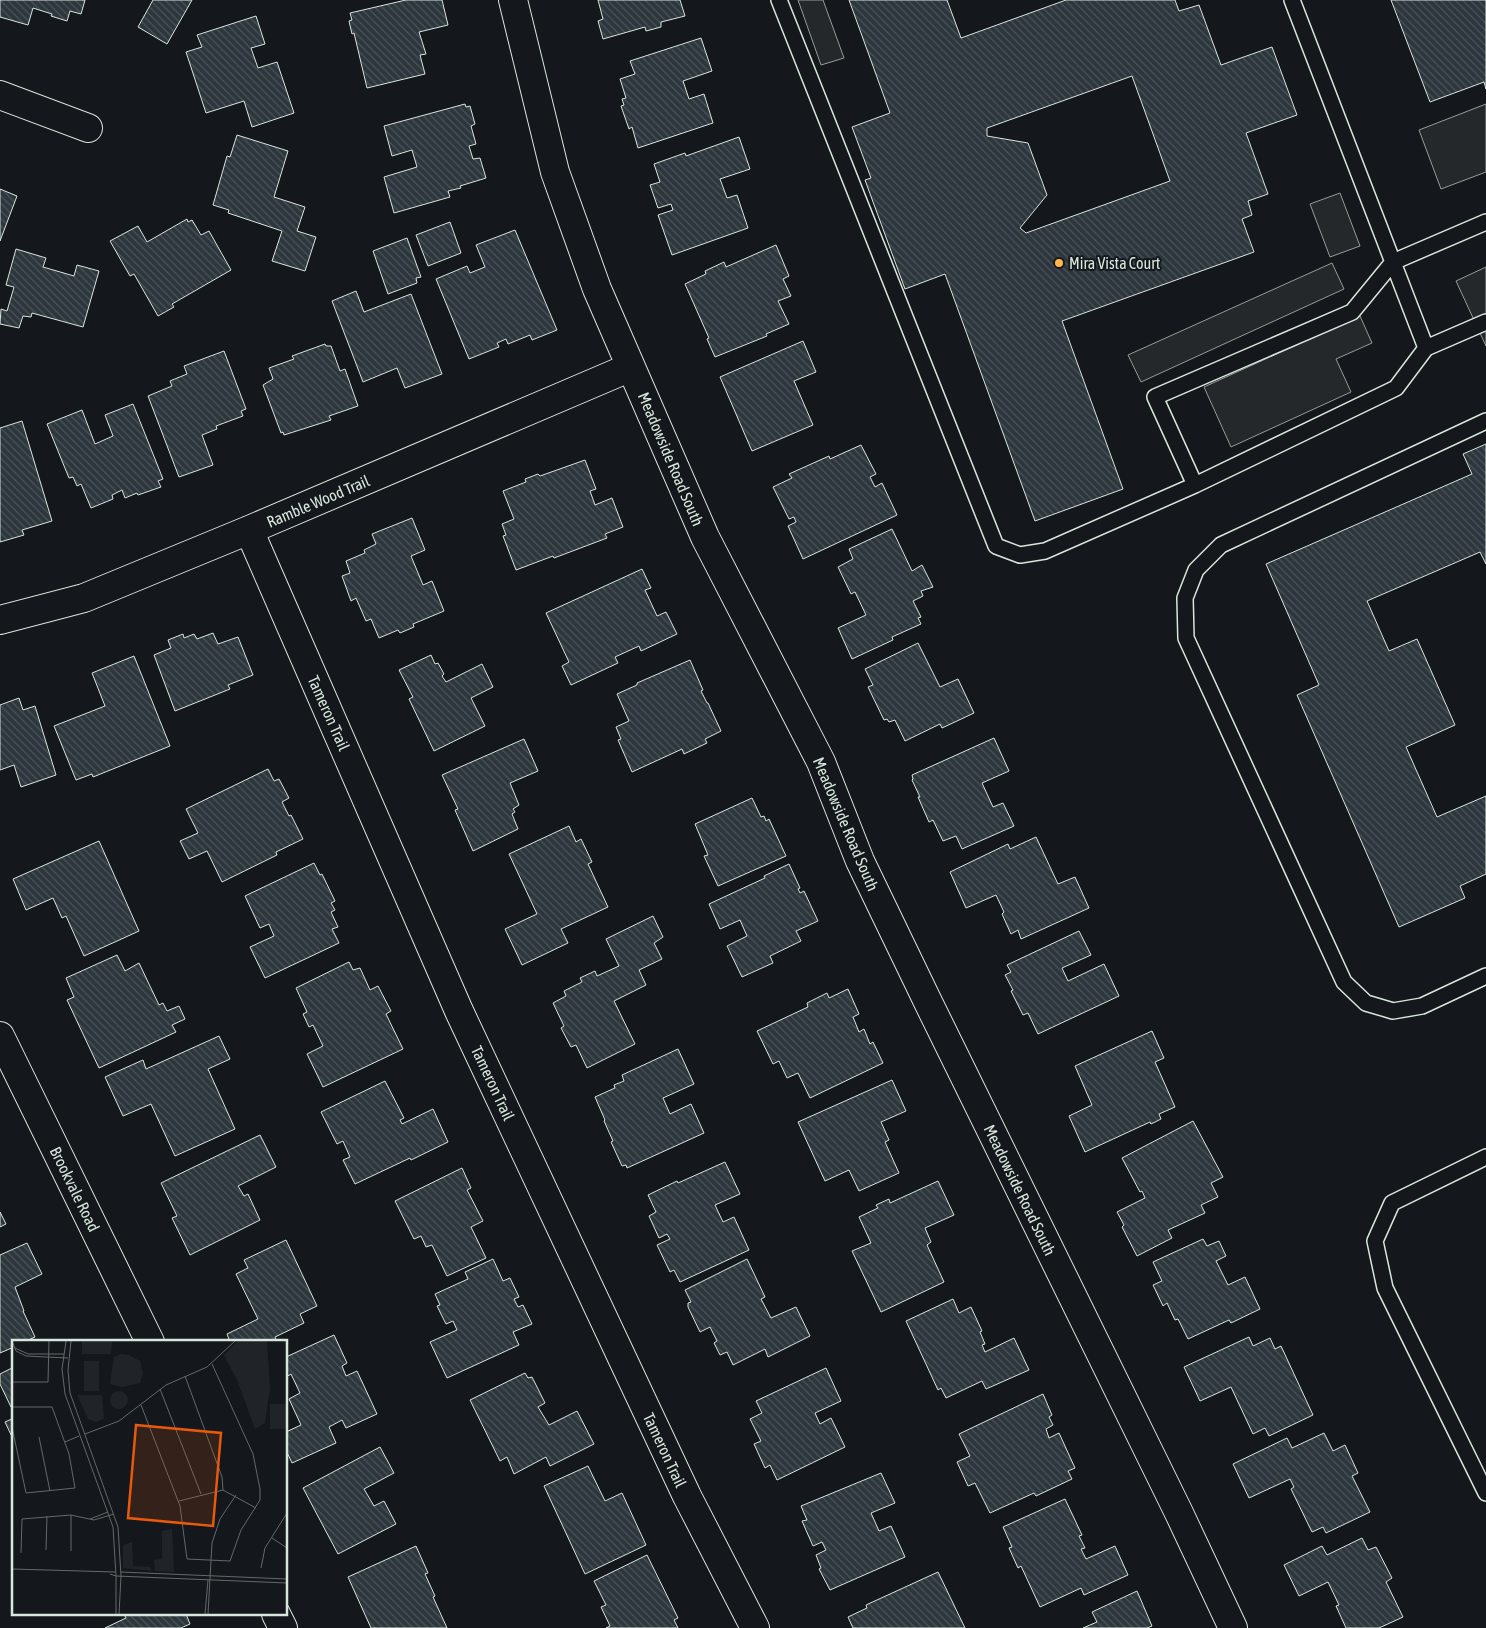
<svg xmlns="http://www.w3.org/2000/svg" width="1486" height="1628" font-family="'Asap Condensed',sans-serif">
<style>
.parking{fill:#24282b;stroke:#939e99}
.building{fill:url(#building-back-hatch);stroke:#d8e6dc;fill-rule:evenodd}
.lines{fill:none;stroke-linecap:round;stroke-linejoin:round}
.lane-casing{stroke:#d8e6dc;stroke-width:18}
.street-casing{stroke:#d8e6dc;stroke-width:30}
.lane{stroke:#14181c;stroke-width:15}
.street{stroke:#14181c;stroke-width:28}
.poi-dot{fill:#ffb74d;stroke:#14181c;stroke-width:2}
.labels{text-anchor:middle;stroke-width:4;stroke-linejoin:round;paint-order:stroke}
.poi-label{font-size:16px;fill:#d8e6dc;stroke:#14181c;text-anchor:start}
.street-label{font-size:16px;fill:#d8e6dc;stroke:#14181c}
.inset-road{fill:none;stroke:#626a69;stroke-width:1}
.view{fill:#e8590c;fill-opacity:0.15;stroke:#e8590c;stroke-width:2.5}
.inset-edge{fill:none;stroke:#d8e6dc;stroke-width:2.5}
</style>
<defs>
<pattern id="building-back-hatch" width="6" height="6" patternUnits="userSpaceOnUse" patternTransform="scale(1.25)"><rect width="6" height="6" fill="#2c363c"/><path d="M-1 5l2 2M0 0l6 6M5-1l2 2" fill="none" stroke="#4a5358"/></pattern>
</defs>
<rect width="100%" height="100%" fill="#14181c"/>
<!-- parking -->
<path class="parking" d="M 798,0 L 823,0 L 844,58 L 821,65 Z
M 1486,104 L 1486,172 L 1441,189 L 1419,130 Z
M 1340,193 L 1360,246 L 1330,257 L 1310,204 Z
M 1332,263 L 1344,289 L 1141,382 L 1128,355 Z
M 1486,267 L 1486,346 L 1456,281 Z
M 1360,316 L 1372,343 L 1336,359 L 1351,392 L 1231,447 L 1204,387 Z"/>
<!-- building -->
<path class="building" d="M 0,0 L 85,0 L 81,14 L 70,11 L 67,21 L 51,16 L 52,14 L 33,8 L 28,25 L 0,17 Z
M 153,0 L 192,0 L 167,44 L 138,27 Z
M 406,0 L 442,0 L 448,25 L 419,32 L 426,54 L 420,55 L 425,74 L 367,88 L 354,33 L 352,34 L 349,21 L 352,20 L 350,13 Z
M 598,0 L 680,0 L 685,16 L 661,22 L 661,27 L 646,31 L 645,27 L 603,39 L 598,21 L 603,19 Z
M 849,0 L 947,0 L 961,38 L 1066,0 L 1175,0 L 1179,11 L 1199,5 L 1221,65 L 1272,47 L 1297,115 L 1246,133 L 1268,194 L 1248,201 L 1252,215 L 1242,219 L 1254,252 L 1062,321 L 1123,489 L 1035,521 L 945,274 L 905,289 L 865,180 L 871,178 L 852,127 L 890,113 ZM 1132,76 L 1170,181 L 1026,233 L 1020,228 L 1047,195 L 1028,143 L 987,136 L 987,128 Z
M 1391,0 L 1486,0 L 1486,89 L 1484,82 L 1430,102 Z
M 256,16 L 265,44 L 251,48 L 258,68 L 277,62 L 294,113 L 252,127 L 244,101 L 206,113 L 186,52 L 202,47 L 197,35 Z
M 701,38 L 712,71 L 683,81 L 689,99 L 704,94 L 713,123 L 638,148 L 632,127 L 629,129 L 621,106 L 624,105 L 622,99 L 626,98 L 620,79 L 635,74 L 630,61 Z
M 465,104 L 466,107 L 470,106 L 475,124 L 471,126 L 476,144 L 469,146 L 473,159 L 480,158 L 486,178 L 460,186 L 461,188 L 448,191 L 450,197 L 394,213 L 384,177 L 417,167 L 412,150 L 392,156 L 384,126 Z
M 237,135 L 288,151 L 274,197 L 305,207 L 297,231 L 316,237 L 305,271 L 272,261 L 282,231 L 228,213 L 229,210 L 213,205 L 227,156 L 230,157 Z
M 739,137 L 750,169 L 720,179 L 727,198 L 737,195 L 748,228 L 672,255 L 658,215 L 673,210 L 671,204 L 658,208 L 650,185 L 660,182 L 654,164 L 685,153 L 686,156 Z
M 0,189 L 17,196 L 0,241 Z
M 187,219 L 188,222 L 192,220 L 201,235 L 209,231 L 231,270 L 172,304 L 174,307 L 158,316 L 134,274 L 130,276 L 110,241 L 138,226 L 147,242 Z
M 450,222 L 461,253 L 428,266 L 416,235 Z
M 515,230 L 557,330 L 532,340 L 530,335 L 508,344 L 506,339 L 497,343 L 499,347 L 469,359 L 436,279 L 467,266 L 470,273 L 485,267 L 476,245 Z
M 407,238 L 421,277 L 416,278 L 417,283 L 388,294 L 373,251 Z
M 776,245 L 789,276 L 783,279 L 791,296 L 778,301 L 789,324 L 766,334 L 767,336 L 715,357 L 707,339 L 709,338 L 685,284 L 706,274 L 705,271 L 724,262 L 726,267 Z
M 16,249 L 46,258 L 43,267 L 74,276 L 77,265 L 99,271 L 83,327 L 32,313 L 31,317 L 23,316 L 19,328 L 0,324 L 1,309 L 7,311 L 14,287 L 6,285 Z
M 356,291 L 364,312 L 411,294 L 442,374 L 405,388 L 397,368 L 363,382 L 332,301 Z
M 803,341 L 816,372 L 794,381 L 813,425 L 752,451 L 720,377 Z
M 325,344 L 326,346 L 331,346 L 340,371 L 345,369 L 358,406 L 329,416 L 331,420 L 284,435 L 283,432 L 281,433 L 263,385 L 273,379 L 269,368 L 294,359 L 292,356 Z
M 224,351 L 246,409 L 241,411 L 243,416 L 216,426 L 217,429 L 202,435 L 213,465 L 179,477 L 148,396 L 172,386 L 170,381 L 187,374 L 184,366 Z
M 133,404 L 163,479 L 158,481 L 161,487 L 138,495 L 137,493 L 125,498 L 122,490 L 112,495 L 113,499 L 91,508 L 81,484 L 77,486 L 73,477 L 69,478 L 47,424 L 82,410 L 95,444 L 113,436 L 105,415 Z
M 22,421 L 52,521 L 22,530 L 24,535 L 0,542 L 0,428 Z
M 1486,444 L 1486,564 L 1480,552 L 1367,601 L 1389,651 L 1417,639 L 1455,725 L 1406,747 L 1437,817 L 1486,796 L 1486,874 L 1460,886 L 1465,898 L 1399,927 L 1297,695 L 1319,685 L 1266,564 L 1472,474 L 1463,454 Z
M 861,445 L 876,474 L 870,477 L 875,487 L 882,483 L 897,515 L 803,559 L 788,526 L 796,522 L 794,517 L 789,519 L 773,487 L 792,478 L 789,474 L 829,456 L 830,459 Z
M 585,460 L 596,489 L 590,491 L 595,505 L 612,498 L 623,527 L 605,534 L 607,538 L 554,558 L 553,556 L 516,570 L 503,536 L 506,535 L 502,524 L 514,519 L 503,491 L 526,482 L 525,479 L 538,474 L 540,476 Z
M 412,518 L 425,550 L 411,556 L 423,585 L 432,581 L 444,611 L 413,624 L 414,627 L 400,633 L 398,630 L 379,638 L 371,619 L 366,621 L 356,598 L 351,601 L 342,576 L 350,573 L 346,561 L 365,553 L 364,550 L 376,544 L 372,534 Z
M 892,529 L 912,571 L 922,565 L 933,587 L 921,591 L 923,596 L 913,601 L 921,617 L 918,618 L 921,624 L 892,637 L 893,640 L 852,659 L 838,628 L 866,615 L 855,592 L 851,594 L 838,567 L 853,559 L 849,549 Z
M 642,569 L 651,588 L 645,590 L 657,616 L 666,612 L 677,634 L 641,651 L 639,646 L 615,657 L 618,663 L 571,685 L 562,666 L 569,662 L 546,613 Z
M 213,633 L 218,644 L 238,637 L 253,675 L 228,685 L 230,689 L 175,711 L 154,655 L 171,648 L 168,640 L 183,634 L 184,638 L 194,634 L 197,639 Z
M 918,643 L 940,687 L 958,679 L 974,713 L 942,728 L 940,724 L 905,741 L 895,720 L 889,722 L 887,719 L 884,720 L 868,687 L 873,685 L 865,669 Z
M 431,655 L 435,664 L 438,663 L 444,674 L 442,676 L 446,682 L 482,664 L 493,687 L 471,698 L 485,726 L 434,751 L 409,699 L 413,697 L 399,670 Z
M 134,656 L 170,746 L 93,777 L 92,774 L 76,780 L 54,726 L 105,706 L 92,673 Z
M 690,660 L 703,690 L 701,691 L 707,703 L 708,703 L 721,731 L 705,739 L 707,743 L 684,754 L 682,749 L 632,772 L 618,740 L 621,739 L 616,727 L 629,721 L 617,694 L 637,685 L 637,683 Z
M 19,698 L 23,710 L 35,706 L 56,775 L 21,787 L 14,765 L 0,770 L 0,705 Z
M 994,738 L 1009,771 L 982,783 L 993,807 L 1003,803 L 1014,826 L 962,849 L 956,836 L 943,841 L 933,820 L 929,822 L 918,797 L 920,797 L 912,780 L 913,779 L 912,775 Z
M 524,739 L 538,771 L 510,783 L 519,805 L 513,809 L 515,812 L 512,814 L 518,829 L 473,851 L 455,810 L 458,809 L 442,775 Z
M 268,769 L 274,781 L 279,779 L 289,798 L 282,802 L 289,816 L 291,815 L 303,839 L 276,852 L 277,855 L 222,882 L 207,851 L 189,859 L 180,841 L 198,833 L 186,809 Z
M 752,798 L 761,817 L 764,816 L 766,821 L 769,819 L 786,856 L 718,886 L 704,856 L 708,855 L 695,824 Z
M 569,826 L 576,842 L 581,839 L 592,862 L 588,864 L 608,907 L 561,929 L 568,943 L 522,965 L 505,929 L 537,914 L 509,854 Z
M 1036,837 L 1058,884 L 1075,877 L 1089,908 L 1021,939 L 1018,930 L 1011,934 L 1002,914 L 1004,912 L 996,895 L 966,908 L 950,872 L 1008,844 L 1010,849 Z
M 99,841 L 139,931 L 84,956 L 66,916 L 62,918 L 53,898 L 26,910 L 13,879 Z
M 314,863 L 320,875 L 322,874 L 335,901 L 331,903 L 335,910 L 331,912 L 338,927 L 332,929 L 339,943 L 265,978 L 250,947 L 274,936 L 269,924 L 260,928 L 245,896 Z
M 789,864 L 800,888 L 798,889 L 800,893 L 804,891 L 818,921 L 796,931 L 801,941 L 770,956 L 773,963 L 742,977 L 727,946 L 747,936 L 740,920 L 720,929 L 709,904 L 765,878 L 764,876 Z
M 653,916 L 663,937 L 654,943 L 662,959 L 639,970 L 646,985 L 614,1001 L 635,1044 L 587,1068 L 576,1045 L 571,1047 L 561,1028 L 564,1026 L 553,1003 L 566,996 L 564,991 L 582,982 L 580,978 L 595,971 L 597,976 L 619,966 L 606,939 Z
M 1079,931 L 1091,955 L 1062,968 L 1068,981 L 1104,964 L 1119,996 L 1038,1034 L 1028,1013 L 1023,1015 L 1011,991 L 1013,990 L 1005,975 L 1011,972 L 1007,965 Z
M 117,955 L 125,971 L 139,963 L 159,1005 L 163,1003 L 167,1011 L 179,1006 L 185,1019 L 172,1025 L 176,1032 L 99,1068 L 67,1000 L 74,997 L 66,978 Z
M 349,962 L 353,970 L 360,968 L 370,990 L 378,986 L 391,1011 L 386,1014 L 403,1049 L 323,1087 L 307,1054 L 323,1046 L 313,1025 L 309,1027 L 303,1014 L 307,1012 L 296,988 Z
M 848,989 L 859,1014 L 853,1017 L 859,1032 L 864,1029 L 870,1044 L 873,1042 L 883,1063 L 810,1098 L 798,1073 L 787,1078 L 779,1061 L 773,1064 L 757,1031 L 808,1007 L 807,1003 L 827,993 L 829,998 Z
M 1152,1031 L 1164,1058 L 1155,1062 L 1175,1107 L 1159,1114 L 1161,1119 L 1151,1124 L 1150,1122 L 1085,1152 L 1069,1116 L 1092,1105 L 1075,1066 Z
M 219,1036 L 230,1059 L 208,1069 L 235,1129 L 175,1156 L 151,1104 L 123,1116 L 105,1077 L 143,1060 L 146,1069 Z
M 678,1049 L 694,1084 L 663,1098 L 670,1114 L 691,1104 L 704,1133 L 627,1168 L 626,1165 L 622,1166 L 611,1142 L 613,1141 L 604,1121 L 605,1120 L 595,1097 L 615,1088 L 614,1085 L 624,1081 L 622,1075 Z
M 892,1080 L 906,1111 L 881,1122 L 889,1140 L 885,1142 L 899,1173 L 859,1191 L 849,1170 L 825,1181 L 798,1122 Z
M 385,1081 L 404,1118 L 400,1120 L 402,1124 L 433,1109 L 448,1142 L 411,1160 L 410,1158 L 355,1184 L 343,1160 L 350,1157 L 343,1141 L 337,1144 L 321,1112 Z
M 1193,1121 L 1223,1177 L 1211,1183 L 1218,1197 L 1201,1205 L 1205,1213 L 1168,1230 L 1172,1238 L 1137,1256 L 1122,1227 L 1124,1225 L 1117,1212 L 1145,1198 L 1142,1191 L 1140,1192 L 1122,1158 Z
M 260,1135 L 276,1167 L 238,1186 L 244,1196 L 248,1194 L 260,1220 L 190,1255 L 172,1218 L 177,1216 L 161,1183 Z
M 725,1162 L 740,1194 L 715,1205 L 723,1222 L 734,1217 L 749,1250 L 680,1282 L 674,1270 L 670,1272 L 657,1245 L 670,1239 L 667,1234 L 659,1238 L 649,1216 L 656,1212 L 648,1195 L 677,1181 L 678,1183 Z
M 462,1168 L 471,1188 L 467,1190 L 483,1221 L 471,1227 L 486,1258 L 447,1276 L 432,1245 L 426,1247 L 421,1236 L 414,1239 L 395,1201 Z
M 938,1181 L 954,1215 L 925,1228 L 931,1242 L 927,1245 L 944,1282 L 881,1312 L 852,1251 L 871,1243 L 859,1217 L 878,1208 L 876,1205 L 889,1199 L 890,1203 Z
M 0,1212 L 6,1224 L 0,1227 Z
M 1203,1239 L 1207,1246 L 1219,1241 L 1226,1256 L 1216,1261 L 1228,1285 L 1245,1277 L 1260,1309 L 1231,1323 L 1229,1320 L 1188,1339 L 1178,1319 L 1175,1320 L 1167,1303 L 1163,1306 L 1153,1285 L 1162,1281 L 1153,1262 Z
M 286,1240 L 317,1306 L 300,1314 L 304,1323 L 275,1337 L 277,1342 L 230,1342 L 227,1334 L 258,1319 L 236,1274 L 248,1268 L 244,1260 Z
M 27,1243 L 42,1274 L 15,1287 L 24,1311 L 23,1311 L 35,1337 L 24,1342 L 14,1342 L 14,1347 L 0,1353 L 0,1255 Z
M 493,1259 L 503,1281 L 510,1278 L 519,1297 L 514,1299 L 518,1307 L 523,1305 L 532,1324 L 513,1332 L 519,1345 L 447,1378 L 430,1342 L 457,1330 L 453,1321 L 446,1324 L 437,1306 L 440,1305 L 435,1294 L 468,1279 L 465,1272 Z
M 747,1259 L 765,1297 L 761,1299 L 771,1318 L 796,1307 L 810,1336 L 768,1357 L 765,1349 L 733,1365 L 727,1352 L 720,1355 L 714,1343 L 717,1341 L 710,1327 L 700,1332 L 688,1307 L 688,1303 L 691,1302 L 685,1290 Z
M 953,1299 L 959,1313 L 971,1307 L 982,1331 L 980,1332 L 985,1344 L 982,1345 L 985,1352 L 1014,1338 L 1029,1370 L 986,1389 L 982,1381 L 946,1398 L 941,1388 L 938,1390 L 906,1321 Z
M 334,1335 L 347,1363 L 342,1366 L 346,1376 L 357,1371 L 377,1414 L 346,1428 L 342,1420 L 329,1427 L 336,1443 L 292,1463 L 286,1450 L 286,1432 L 301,1425 L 289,1399 L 300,1393 L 291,1374 L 286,1377 L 286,1357 Z
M 1249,1337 L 1253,1346 L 1270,1338 L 1275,1349 L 1281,1346 L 1313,1415 L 1269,1436 L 1265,1428 L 1253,1434 L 1231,1387 L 1200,1401 L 1184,1367 Z
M 14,1367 L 14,1405 L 11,1407 L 0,1384 L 0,1374 Z
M 826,1368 L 841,1401 L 815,1413 L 820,1424 L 831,1418 L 845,1447 L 777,1480 L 770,1465 L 765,1468 L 754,1444 L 761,1441 L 750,1419 L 762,1413 L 756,1401 Z
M 525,1373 L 528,1378 L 532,1377 L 545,1403 L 538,1407 L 549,1425 L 577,1411 L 594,1444 L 550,1466 L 546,1457 L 514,1474 L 507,1457 L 500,1461 L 470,1400 Z
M 1043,1394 L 1052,1415 L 1049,1417 L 1053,1425 L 1046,1429 L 1049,1438 L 1059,1433 L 1075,1468 L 1068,1471 L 1072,1479 L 1036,1496 L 1034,1493 L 990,1513 L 975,1483 L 968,1486 L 957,1462 L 970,1456 L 959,1434 Z
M 14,1418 L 14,1441 L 5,1422 Z
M 1324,1433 L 1333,1451 L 1345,1445 L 1358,1473 L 1352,1476 L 1370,1512 L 1326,1533 L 1323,1527 L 1312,1532 L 1291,1489 L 1294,1487 L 1290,1479 L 1249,1498 L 1233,1464 L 1287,1438 L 1292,1448 Z
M 380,1447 L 394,1473 L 364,1489 L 374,1506 L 384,1501 L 396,1524 L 338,1554 L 303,1488 Z
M 588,1466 L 605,1501 L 622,1493 L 646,1545 L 585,1574 L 544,1486 Z
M 881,1473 L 895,1503 L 871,1513 L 879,1531 L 891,1526 L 905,1557 L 830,1590 L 819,1569 L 821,1568 L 816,1555 L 826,1550 L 822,1542 L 813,1546 L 802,1521 L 807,1520 L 801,1506 Z
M 1065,1499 L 1082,1535 L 1079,1536 L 1085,1548 L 1081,1549 L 1086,1559 L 1115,1546 L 1128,1575 L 1084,1595 L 1081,1588 L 1040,1607 L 1021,1566 L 1018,1568 L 1009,1548 L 1012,1547 L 1003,1527 Z
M 1362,1538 L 1368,1550 L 1376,1547 L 1392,1578 L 1386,1582 L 1403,1617 L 1379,1628 L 1346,1628 L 1336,1606 L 1339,1605 L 1328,1582 L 1299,1596 L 1284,1565 L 1322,1546 L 1327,1555 Z
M 416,1546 L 428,1573 L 425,1574 L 435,1596 L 433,1597 L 447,1628 L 371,1628 L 348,1577 Z
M 647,1555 L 678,1618 L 674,1620 L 678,1628 L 606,1628 L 610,1626 L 601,1607 L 606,1605 L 594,1581 Z
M 938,1572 L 965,1628 L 853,1628 L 848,1617 L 867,1608 L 866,1605 Z
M 1137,1591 L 1152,1626 L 1147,1628 L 1083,1628 L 1097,1622 L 1092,1612 Z
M 124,1614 L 186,1614 L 190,1624 L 181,1628 L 105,1628 L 126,1618 Z"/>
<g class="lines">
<!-- lane casing -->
<g class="lane-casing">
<path id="lane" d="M 779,0 L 996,546 L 1020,555 L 1045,551 L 1195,485 L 1155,397 L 1352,312 L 1393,262 L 1486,222
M 1292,0 L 1426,348 L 1486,322
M 1486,421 L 1221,545 L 1196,570 L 1185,598 L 1186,638 L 1344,982 L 1366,1003 L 1393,1011 L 1422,1006 L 1486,976
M 1195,485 L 1396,388 L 1426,348
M 1486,1157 L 1392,1203 L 1375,1241 L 1385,1288 L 1486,1493"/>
</g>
<!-- street casing -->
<g class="street-casing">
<path id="street" d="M 513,0 L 555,172 L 597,289 L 705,537 L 821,762 L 860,861 L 928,1002 L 1179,1513 L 1233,1628
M 0,95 L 88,128
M 249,530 L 459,1011 L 687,1496 L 755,1628
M 0,620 L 84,598 L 249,530 L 631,367
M 0,1036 L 150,1342
M 276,1614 L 283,1628"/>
</g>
<!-- lane -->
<use href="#lane" class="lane"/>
<!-- street -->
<use href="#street" class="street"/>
</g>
<!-- markers -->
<circle class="poi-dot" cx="1059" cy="263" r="5"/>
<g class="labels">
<!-- poi labels -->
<g class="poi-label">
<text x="1069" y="269">Mira Vista Court</text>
</g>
<!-- street labels -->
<g class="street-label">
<text transform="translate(671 459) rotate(67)" y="6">Meadowside Road South</text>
<text transform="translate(318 501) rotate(-23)" y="6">Ramble Wood Trail</text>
<text transform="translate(329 713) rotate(66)" y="6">Tameron Trail</text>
<text transform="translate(846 824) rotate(67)" y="6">Meadowside Road South</text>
<text transform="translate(493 1083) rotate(65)" y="6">Tameron Trail</text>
<text transform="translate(75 1189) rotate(64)" y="6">Brookvale Road</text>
<text transform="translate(1020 1190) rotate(64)" y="6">Meadowside Road South</text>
<text transform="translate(665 1450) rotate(65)" y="6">Tameron Trail</text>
</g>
</g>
<!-- overview -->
<g transform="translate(12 1340)">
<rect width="275" height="275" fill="#14181c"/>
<path d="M 160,189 L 162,232 L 143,231 L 142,220 L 150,219 L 150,191 ZM 120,202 L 121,226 L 138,227 L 140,231 L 111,228 L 111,205 Z" fill="#202428"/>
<path d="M 226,1 L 255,1 L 258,48 L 253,83 L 243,89 L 225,40 L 212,15 Z" fill="#202428"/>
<path d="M 70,1 L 100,1 L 99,14 L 70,14 ZM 109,14 L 117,15 L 128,21 L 131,33 L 128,43 L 110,47 L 98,44 L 102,17 ZM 72,21 L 87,21 L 87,51 L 72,51 ZM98 60a9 9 0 1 1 18 0a9 9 0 1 1-18 0ZM 65,55 L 90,55 L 92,79 L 83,82 L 76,79 ZM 258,64 L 275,64 L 275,89 L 258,89 Z" fill="#202428"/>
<path class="inset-road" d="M 0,1 L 4,11 L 14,16 L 56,18M 54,1 L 50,29 L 53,54 L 101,187 L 104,236 L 275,243M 59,1 L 56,30 L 58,53 L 106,187 L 109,236M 3,8 L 16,14 L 52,14M 173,36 L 210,137 L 211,150M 0,42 L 36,42 L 37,1M 148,49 L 189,154M 129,65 L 168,166 L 175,219 L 218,221 L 229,190 L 248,160 L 248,149 L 241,114 L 200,24M 0,67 L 40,67 L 57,114 L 63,148 L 14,153 L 0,87M 73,94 L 107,81 L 154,45 L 195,27 L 223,1M 27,97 L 38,151M 53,102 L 67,96M 167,161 L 211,150 L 244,168M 78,179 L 96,172M 260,198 L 275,208M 34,210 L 35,176M 59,211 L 59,175M 9,213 L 10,179 L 59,175 L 82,180 L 102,174M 249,228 L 253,208 L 275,173M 0,229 L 103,232M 109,232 L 275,239M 98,234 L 104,236 L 104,274M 107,274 L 109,236M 193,274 L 196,240M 196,274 L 200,203 L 208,179 L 224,155"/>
<path class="view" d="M 124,85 L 209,93 L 201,186 L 116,178 Z"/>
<rect width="275" height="275" class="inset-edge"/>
</g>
</svg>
